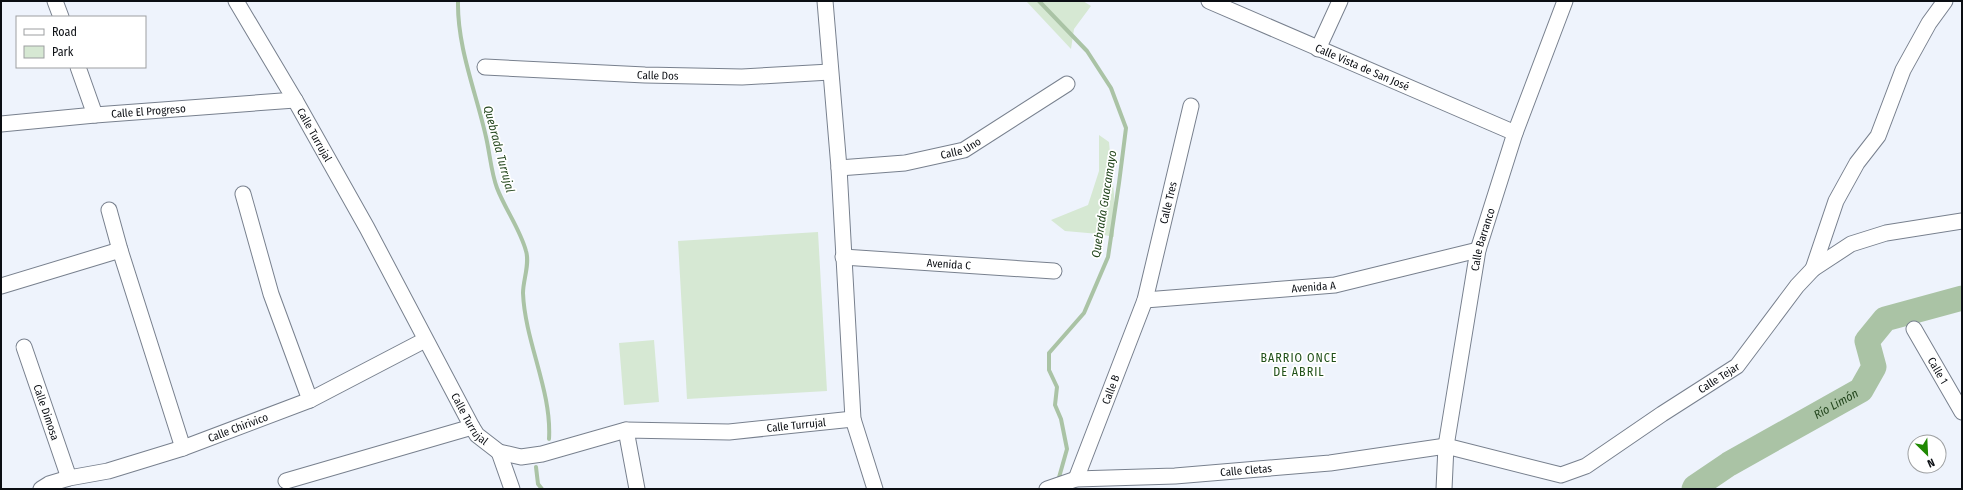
<svg xmlns="http://www.w3.org/2000/svg" width="1963" height="490" font-family="'Fira Sans Condensed',sans-serif">
<style>
.green{fill:#d6e8d3}
.lines{fill:none;stroke-linecap:round;stroke-linejoin:round}
.stream{stroke:#aac3a5;stroke-width:4}
.river{stroke:#aac3a5;stroke-width:25}
.minor-casing{stroke:#78808e;stroke-width:17}
.minor{stroke:#fff;stroke-width:15}
.labels{text-anchor:middle;stroke-width:3.5;stroke-linejoin:round;paint-order:stroke}
.street-label{font-size:11px;fill:#0b0e13;stroke:#fff}
.water-label{font-size:12px;font-style:italic;fill:#23461d;stroke:#fff}
.neighbourhood-label{font-size:12px;letter-spacing:1px;fill:#205018;stroke:#fff}
</style>
<rect width="100%" height="100%" fill="#eef3fc"/>
<!-- green -->
<path class="green" d="M 1026,1 L 1083,1 L 1091,6 L 1074,29 L 1071,49 Z
M 1099,135 L 1109,142 L 1114,194 L 1114,237 L 1099,234 L 1065,231 L 1051,220 L 1088,205 L 1099,171 Z
M 818,232 L 827,391 L 687,399 L 678,241 Z
M 654,340 L 659,402 L 624,405 L 619,343 Z"/>
<g class="lines">
<!-- stream -->
<path class="stream" d="M 458,1 C 457,47 476,92 486,137 C 490,154 491,172 497,188 C 505,209 520,229 526,251 C 530,264 523,280 523,293 C 525,342 552,391 549,439
M 1039,1 L 1087,51 L 1111,88 L 1126,128 L 1119,183 L 1108,257 L 1084,313 L 1049,353 L 1049,370 L 1057,387 L 1055,405 L 1061,419 L 1067,449 L 1058,481
M 536,467 L 538,484 L 542,489"/>
<!-- river -->
<path class="river" id="s1" d="M 1694,489 L 1695,487 L 1729,464 L 1861,390 L 1874,367 L 1867,341 L 1885,319 L 1962,298"/>
<!-- minor casing -->
<g class="minor-casing">
<g id="minor">
<path d="M 55,1 L 61,17"/>
<path id="s2" d="M 236,1 L 295,100 L 367,228 L 472,427 L 477,435 L 499,452 L 521,457 L 542,454 L 626,430 L 729,432 L 853,419"/>
<path d="M 825,1 L 839,168 L 853,419 L 875,489"/>
<path id="s3" d="M 1209,1 L 1515,133"/>
<path d="M 1318,49 L 1340,1"/>
<path d="M 78,67 L 95,115"/>
<path id="s4" d="M 485,67 L 645,75 L 742,77 L 830,72"/>
<path id="s5" d="M 1,124 L 95,115 L 295,100"/>
<path id="s6" d="M 839,168 L 905,163 L 964,150 L 1067,84"/>
<path d="M 243,194 L 271,294 L 310,400"/>
<path d="M 109,210 L 120,250 L 183,448"/>
<path id="s7" d="M 843,257 L 1054,271"/>
<path d="M 1813,269 L 1836,201 L 1857,163 L 1878,136 L 1903,70 L 1929,23 L 1945,1"/>
<path d="M 1,286 L 120,250"/>
<path id="s8" d="M 1145,300 L 1335,285 L 1478,250"/>
<path id="s9" d="M 1914,329 L 1962,412"/>
<path id="s10" d="M 24,347 L 69,478"/>
<path d="M 626,430 L 637,489"/>
<path d="M 499,452 L 512,489"/>
<path id="s11" d="M 1076,479 L 1145,300 L 1191,106"/>
<path d="M 286,481 L 472,427"/>
<path id="s12" d="M 41,489 L 49,484 L 69,478 L 108,471 L 183,448 L 310,400 L 425,340"/>
<path id="s13" d="M 1047,489 L 1076,479 L 1175,476 L 1330,463 L 1446,446 L 1561,475 L 1586,466 L 1662,414 L 1737,366 L 1797,286 L 1813,269 L 1851,244 L 1886,233 L 1962,221"/>
<path id="s14" d="M 1444,489 L 1446,446 L 1478,250 L 1515,133 L 1565,1"/>
</g>
</g>
<!-- minor -->
<use href="#minor" class="minor"/>
</g>
<g class="labels">
<!-- street labels -->
<g class="street-label">
<text dy="4" stroke="none"><textPath href="#s3" startOffset="167">Calle Vista de San José</textPath></text>
<text dy="4" stroke="none"><textPath href="#s4" startOffset="173">Calle Dos</textPath></text>
<text dy="4" stroke="none"><textPath href="#s5" startOffset="148">Calle El Progreso</textPath></text>
<text dy="4" stroke="none"><textPath href="#s2" startOffset="155">Calle Turrujal</textPath></text>
<text dy="4" stroke="none"><textPath href="#s6" startOffset="124">Calle Uno</textPath></text>
<text dy="4" stroke="none"><textPath href="#s11" startOffset="292">Calle Tres</textPath></text>
<text dy="4" stroke="none"><textPath href="#s14" startOffset="253">Calle Barranco</textPath></text>
<text dy="4" stroke="none"><textPath href="#s7" startOffset="106">Avenida C</textPath></text>
<text dy="4" stroke="none"><textPath href="#s8" startOffset="169">Avenida A</textPath></text>
<text dy="4" stroke="none"><textPath href="#s9" startOffset="48">Calle 1</textPath></text>
<text dy="4" stroke="none"><textPath href="#s13" startOffset="707">Calle Tejar</textPath></text>
<text dy="4" stroke="none"><textPath href="#s11" startOffset="96">Calle B</textPath></text>
<text dy="4" stroke="none"><textPath href="#s10" startOffset="69">Calle Dimosa</textPath></text>
<text dy="4" stroke="none"><textPath href="#s2" startOffset="479">Calle Turrujal</textPath></text>
<text dy="4" stroke="none"><textPath href="#s2" startOffset="826">Calle Turrujal</textPath></text>
<text dy="4" stroke="none"><textPath href="#s12" startOffset="207">Calle Chirivico</textPath></text>
<text dy="4" stroke="none"><textPath href="#s13" startOffset="201">Calle Cletas</textPath></text>
</g>
<!-- water labels -->
<g class="water-label">
<text transform="translate(499 149) rotate(75)" y="4">Quebrada Turrujal</text>
<text transform="translate(1104 204) rotate(-81)" y="4">Quebrada Guacamayo</text>
<text dy="4" stroke="none"><textPath href="#s1" startOffset="166">Río Limón</textPath></text>
</g>
<!-- neighbourhood labels -->
<g class="neighbourhood-label">
<text x="1299" y="362">BARRIO ONCE<tspan x="1299" dy="14">DE ABRIL</tspan></text>
</g>
</g>
<!-- border -->
<rect width="1963" height="490" fill="none" stroke="#0b0e13" stroke-width="4"/>
<!-- legend -->
<rect x="16" y="16" width="130" height="52" fill="#ffffff" stroke="#9d9fa1"/>
<rect x="24" y="29" width="20" height="6" fill="#ffffff" stroke="#9d9fa1"/>
<text x="52" y="36" font-size="12" fill="#0b0e13">Road</text>
<rect x="24" y="46" width="20" height="12" fill="#d6e8d3" stroke="#9d9fa1"/>
<text x="52" y="56" font-size="12" fill="#0b0e13">Park</text>
<!-- north arrow -->
<g transform="translate(1927 454) rotate(156)"><circle r="19" fill="#ffffff" stroke="#9d9fa1"/>
<path d="M0-3L7 15L0 10L-7 15Z" fill="#208902"/>
<text y="-6" font-size="11" font-weight="bold" text-anchor="middle" fill="#0b0e13">N</text>
</g>
</svg>
